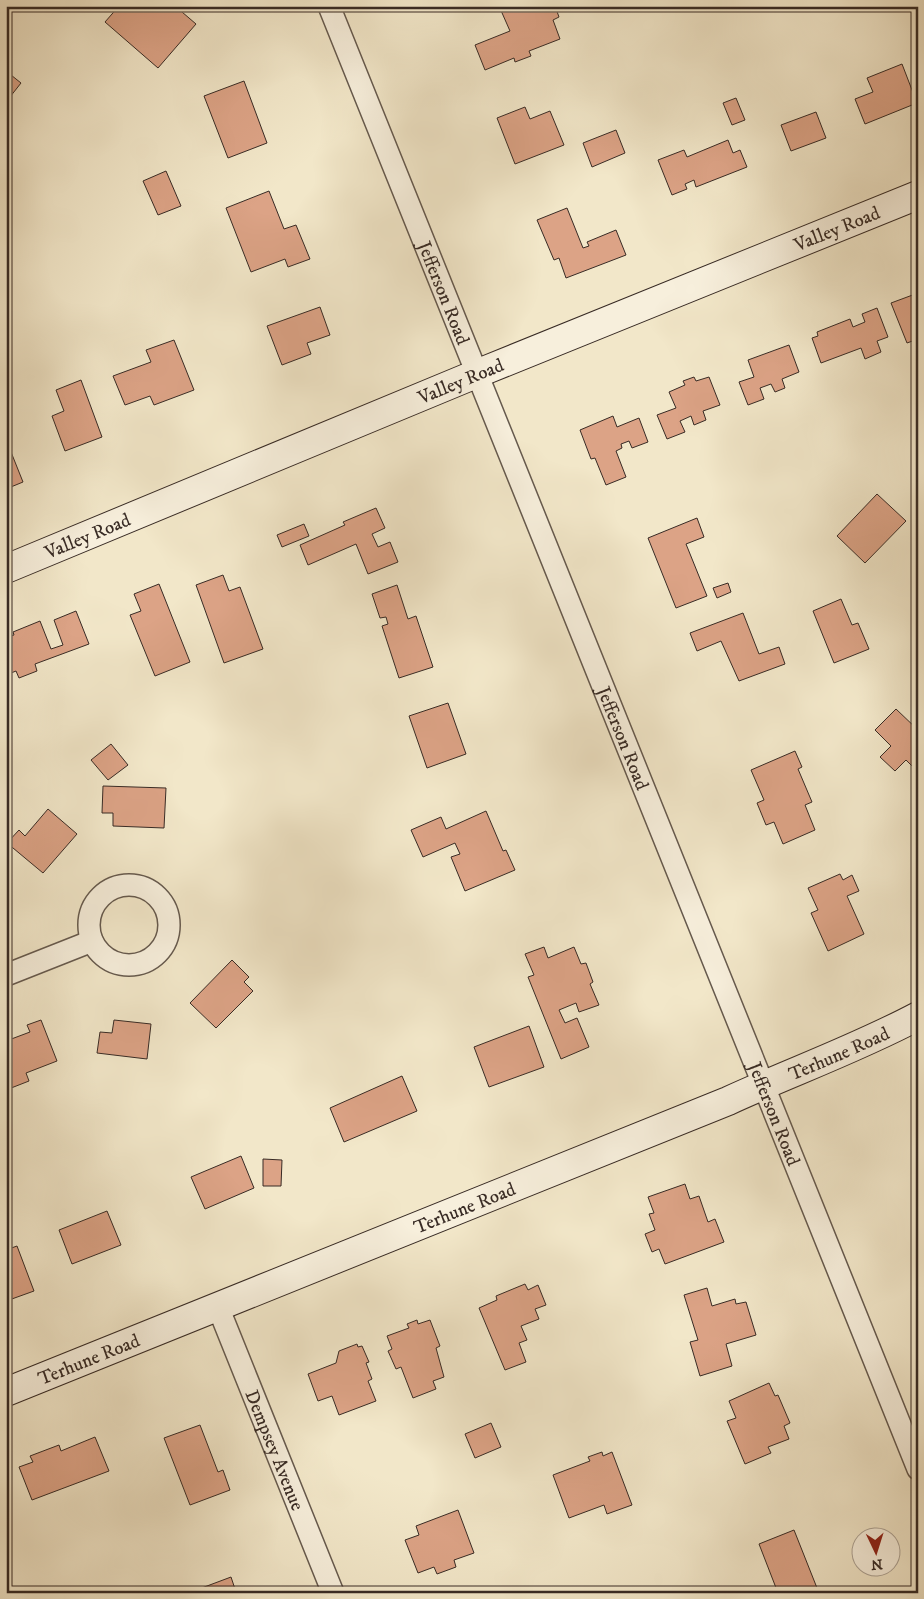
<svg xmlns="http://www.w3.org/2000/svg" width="924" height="1599" font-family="'IM FELL DW Pica',serif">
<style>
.building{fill:#dca386;stroke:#382b25}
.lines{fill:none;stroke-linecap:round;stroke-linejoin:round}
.street-casing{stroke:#665a4e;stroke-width:24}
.secondary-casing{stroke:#382b25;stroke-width:30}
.street{stroke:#f7efdc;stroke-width:21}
.secondary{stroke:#f7efdc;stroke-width:28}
.labels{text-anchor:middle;stroke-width:4.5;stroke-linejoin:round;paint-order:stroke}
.street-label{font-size:19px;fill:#382b25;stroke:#f7efdc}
</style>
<rect width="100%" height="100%" fill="#f2e7c9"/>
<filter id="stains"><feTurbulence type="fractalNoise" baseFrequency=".004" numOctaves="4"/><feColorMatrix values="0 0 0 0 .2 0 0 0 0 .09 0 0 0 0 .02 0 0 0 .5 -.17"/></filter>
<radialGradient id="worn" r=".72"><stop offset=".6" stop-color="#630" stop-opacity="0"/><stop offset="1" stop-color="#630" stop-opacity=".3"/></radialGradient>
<!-- building -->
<path class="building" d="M 119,6 L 175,6 L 196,24 L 158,68 L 105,22 Z
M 499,6 L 555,6 L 559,17 L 553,20 L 560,39 L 529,51 L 531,56 L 515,62 L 514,58 L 485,70 L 475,45 L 510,31 Z
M 902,64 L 917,103 L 865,124 L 855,99 L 873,92 L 867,78 Z
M 6,71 L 21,83 L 6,102 Z
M 244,81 L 267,143 L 228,158 L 204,96 Z
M 736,98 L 745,120 L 732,125 L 723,103 Z
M 525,107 L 530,119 L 550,111 L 564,145 L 515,164 L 497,118 Z
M 816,112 L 826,138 L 791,151 L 781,125 Z
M 616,130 L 625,153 L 592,167 L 583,143 Z
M 728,140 L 733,153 L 740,150 L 747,167 L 696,187 L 694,180 L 685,184 L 687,189 L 672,195 L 658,160 L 684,150 L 687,157 Z
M 166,171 L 181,206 L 158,215 L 143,181 Z
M 269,191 L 284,229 L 296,225 L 310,259 L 288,267 L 285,259 L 251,272 L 226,208 Z
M 567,208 L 583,248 L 589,246 L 587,242 L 616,230 L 626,255 L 566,278 L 559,258 L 554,260 L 537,220 Z
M 918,293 L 918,339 L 907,343 L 891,303 Z
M 320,307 L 330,335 L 307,343 L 311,354 L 282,365 L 267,326 Z
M 877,308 L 888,337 L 877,341 L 881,352 L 865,359 L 861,348 L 821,363 L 812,338 L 818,336 L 817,332 L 850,319 L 853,327 L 865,322 L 862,314 Z
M 174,340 L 194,390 L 154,405 L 150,396 L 125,405 L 113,376 L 151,362 L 146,350 Z
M 789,345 L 799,372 L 782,379 L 785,388 L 775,392 L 771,384 L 760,388 L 764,399 L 748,405 L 739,382 L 754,377 L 748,360 Z
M 694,377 L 696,381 L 709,377 L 720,405 L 703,411 L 706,420 L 694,425 L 691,416 L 680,421 L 685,432 L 667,439 L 657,415 L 676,408 L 669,392 L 685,385 L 683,381 Z
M 81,380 L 102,437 L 65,451 L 52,416 L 64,411 L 56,390 Z
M 613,416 L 617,427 L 639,418 L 648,442 L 632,448 L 629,441 L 621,444 L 622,448 L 616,451 L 626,477 L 606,485 L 595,458 L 591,459 L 580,430 Z
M 9,447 L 23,482 L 6,489 L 6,449 Z
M 877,494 L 906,521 L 865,563 L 837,536 Z
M 376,508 L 385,528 L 372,534 L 378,547 L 390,542 L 398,562 L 368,574 L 356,544 L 308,565 L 300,545 L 345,525 L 343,522 Z
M 697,518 L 704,537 L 686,544 L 707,596 L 676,608 L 648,538 Z
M 304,524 L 309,536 L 282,547 L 277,535 Z
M 223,575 L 229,591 L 240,587 L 263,649 L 224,663 L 196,585 Z
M 728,583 L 731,592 L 717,598 L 713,588 Z
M 159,584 L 190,662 L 155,676 L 130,615 L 141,611 L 134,594 Z
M 397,585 L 408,619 L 416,616 L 433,667 L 399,678 L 382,626 L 388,624 L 386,617 L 380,618 L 372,594 Z
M 841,599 L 852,625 L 858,623 L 869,649 L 834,663 L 813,611 Z
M 76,611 L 89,644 L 35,664 L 37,671 L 19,678 L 16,671 L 6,675 L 6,637 L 14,635 L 13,632 L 40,621 L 51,649 L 63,645 L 54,620 Z
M 743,613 L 759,654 L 779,647 L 785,664 L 739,681 L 721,641 L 697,651 L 690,633 Z
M 448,703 L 466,754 L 427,768 L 409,716 Z
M 896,709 L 918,730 L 918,768 L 916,770 L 906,760 L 895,771 L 880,757 L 891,746 L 875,730 Z
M 111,744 L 128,765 L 108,780 L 91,760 Z
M 795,751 L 802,767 L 798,769 L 812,802 L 805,805 L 815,830 L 783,844 L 774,822 L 766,825 L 757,803 L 764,800 L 751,770 Z
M 103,786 L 166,788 L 164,828 L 113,826 L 113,813 L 102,813 Z
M 48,809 L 77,834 L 43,873 L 7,843 L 19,830 L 25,836 Z
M 486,811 L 503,851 L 506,850 L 515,870 L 465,891 L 451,857 L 460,854 L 455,843 L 423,857 L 411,830 L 441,817 L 446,829 Z
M 840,874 L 843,880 L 852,875 L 859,891 L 847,896 L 864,934 L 828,951 L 811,913 L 818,910 L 808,888 Z
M 544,947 L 548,958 L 574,947 L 581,964 L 586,963 L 593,982 L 590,984 L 599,1005 L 579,1012 L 576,1003 L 559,1010 L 565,1023 L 577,1018 L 589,1047 L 561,1059 L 528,977 L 534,975 L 525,954 Z
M 232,960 L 249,977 L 244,982 L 253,991 L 216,1028 L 190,1003 Z
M 41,1020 L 57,1061 L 26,1073 L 29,1081 L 6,1090 L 6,1041 L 30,1032 L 27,1025 Z
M 114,1020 L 151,1024 L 147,1059 L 97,1053 L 100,1032 L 112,1033 Z
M 529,1026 L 544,1067 L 489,1087 L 474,1047 Z
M 402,1076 L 417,1111 L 344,1142 L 330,1108 Z
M 241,1156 L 254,1188 L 205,1209 L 191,1177 Z
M 263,1159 L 282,1160 L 281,1186 L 263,1186 Z
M 685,1184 L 690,1199 L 699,1196 L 708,1222 L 715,1219 L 724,1242 L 665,1264 L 659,1249 L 652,1252 L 645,1234 L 655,1230 L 649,1214 L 654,1213 L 648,1197 Z
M 107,1211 L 121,1245 L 72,1264 L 59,1230 Z
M 17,1246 L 34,1291 L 9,1300 L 6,1296 L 6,1250 Z
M 525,1284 L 528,1290 L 538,1285 L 546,1305 L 535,1309 L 539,1319 L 521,1326 L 527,1340 L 519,1343 L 526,1362 L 505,1370 L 479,1308 L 497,1300 L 496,1296 Z
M 707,1288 L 712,1306 L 735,1299 L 736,1304 L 746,1302 L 756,1335 L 726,1344 L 732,1366 L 700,1376 L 690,1342 L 698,1340 L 684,1295 Z
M 417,1320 L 418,1324 L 430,1320 L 440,1346 L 436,1348 L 444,1377 L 433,1381 L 436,1389 L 413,1398 L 401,1367 L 396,1369 L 388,1351 L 392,1349 L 387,1336 L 409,1328 L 407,1324 Z
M 357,1344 L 358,1347 L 362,1346 L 369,1362 L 366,1363 L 372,1379 L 368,1381 L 376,1401 L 339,1415 L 332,1396 L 318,1401 L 308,1374 L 336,1363 L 339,1351 Z
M 769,1383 L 775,1396 L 778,1395 L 790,1423 L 784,1426 L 789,1439 L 768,1447 L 771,1453 L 745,1464 L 727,1421 L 736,1418 L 729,1401 Z
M 491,1423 L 501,1447 L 475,1458 L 465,1434 Z
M 200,1425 L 218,1472 L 223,1470 L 230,1490 L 190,1505 L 164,1438 Z
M 95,1437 L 109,1471 L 32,1500 L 19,1467 L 33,1462 L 30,1456 L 59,1445 L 61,1451 Z
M 602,1452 L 603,1456 L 612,1452 L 632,1505 L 607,1514 L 604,1505 L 569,1518 L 553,1475 L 590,1461 L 588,1457 Z
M 458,1510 L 474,1553 L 454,1560 L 456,1567 L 437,1574 L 434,1567 L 418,1573 L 405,1540 L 419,1535 L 416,1526 Z
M 794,1530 L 819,1593 L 778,1593 L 759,1544 Z
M 231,1577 L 235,1589 L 230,1591 L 231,1593 L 201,1593 L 199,1589 Z"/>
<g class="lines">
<!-- street casing -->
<g class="street-casing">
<g id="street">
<path id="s1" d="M 329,6 L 918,1469"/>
<circle cx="129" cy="925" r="40"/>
<path d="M 6,975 L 92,941"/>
<path id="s2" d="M 218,1307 L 333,1593"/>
</g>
</g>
<!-- secondary casing -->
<g class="secondary-casing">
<g id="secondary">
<path id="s3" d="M 6,569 L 476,374 L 918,195"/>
<path id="s4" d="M 6,1392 L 728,1101 C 791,1072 856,1049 918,1016"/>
</g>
</g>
<!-- street -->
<use href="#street" class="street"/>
<!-- secondary -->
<use href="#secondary" class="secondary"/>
</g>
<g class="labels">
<!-- street labels -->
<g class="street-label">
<text dy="7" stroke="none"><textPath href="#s3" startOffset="898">Valley Road</textPath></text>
<text dy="7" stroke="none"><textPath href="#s1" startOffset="309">Jefferson Road</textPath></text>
<text dy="7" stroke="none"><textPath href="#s3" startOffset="492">Valley Road</textPath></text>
<text dy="7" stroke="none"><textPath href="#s3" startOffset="88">Valley Road</textPath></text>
<text dy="7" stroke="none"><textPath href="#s1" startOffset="789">Jefferson Road</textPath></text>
<text dy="7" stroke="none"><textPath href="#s4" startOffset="899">Terhune Road</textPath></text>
<text dy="7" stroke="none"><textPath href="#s1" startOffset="1194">Jefferson Road</textPath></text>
<text dy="7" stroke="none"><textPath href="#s4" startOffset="494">Terhune Road</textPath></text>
<text dy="7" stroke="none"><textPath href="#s4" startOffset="89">Terhune Road</textPath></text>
<text dy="7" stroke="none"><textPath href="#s2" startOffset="154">Dempsey Avenue</textPath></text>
</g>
</g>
<!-- margin -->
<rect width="924" height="1599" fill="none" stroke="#f2e7c9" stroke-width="25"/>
<rect x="8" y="8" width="909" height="1584" fill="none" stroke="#382b25" stroke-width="2.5"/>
<rect x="12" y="12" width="899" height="1574" fill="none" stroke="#382b25"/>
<!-- north arrow -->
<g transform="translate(876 1552) rotate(176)"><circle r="24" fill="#f7efdc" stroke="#aba193"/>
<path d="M0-4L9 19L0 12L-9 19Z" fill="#8f2418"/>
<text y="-8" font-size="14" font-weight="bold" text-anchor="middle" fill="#382b25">N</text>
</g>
<rect width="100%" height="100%" filter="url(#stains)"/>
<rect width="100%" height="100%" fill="url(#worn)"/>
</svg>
